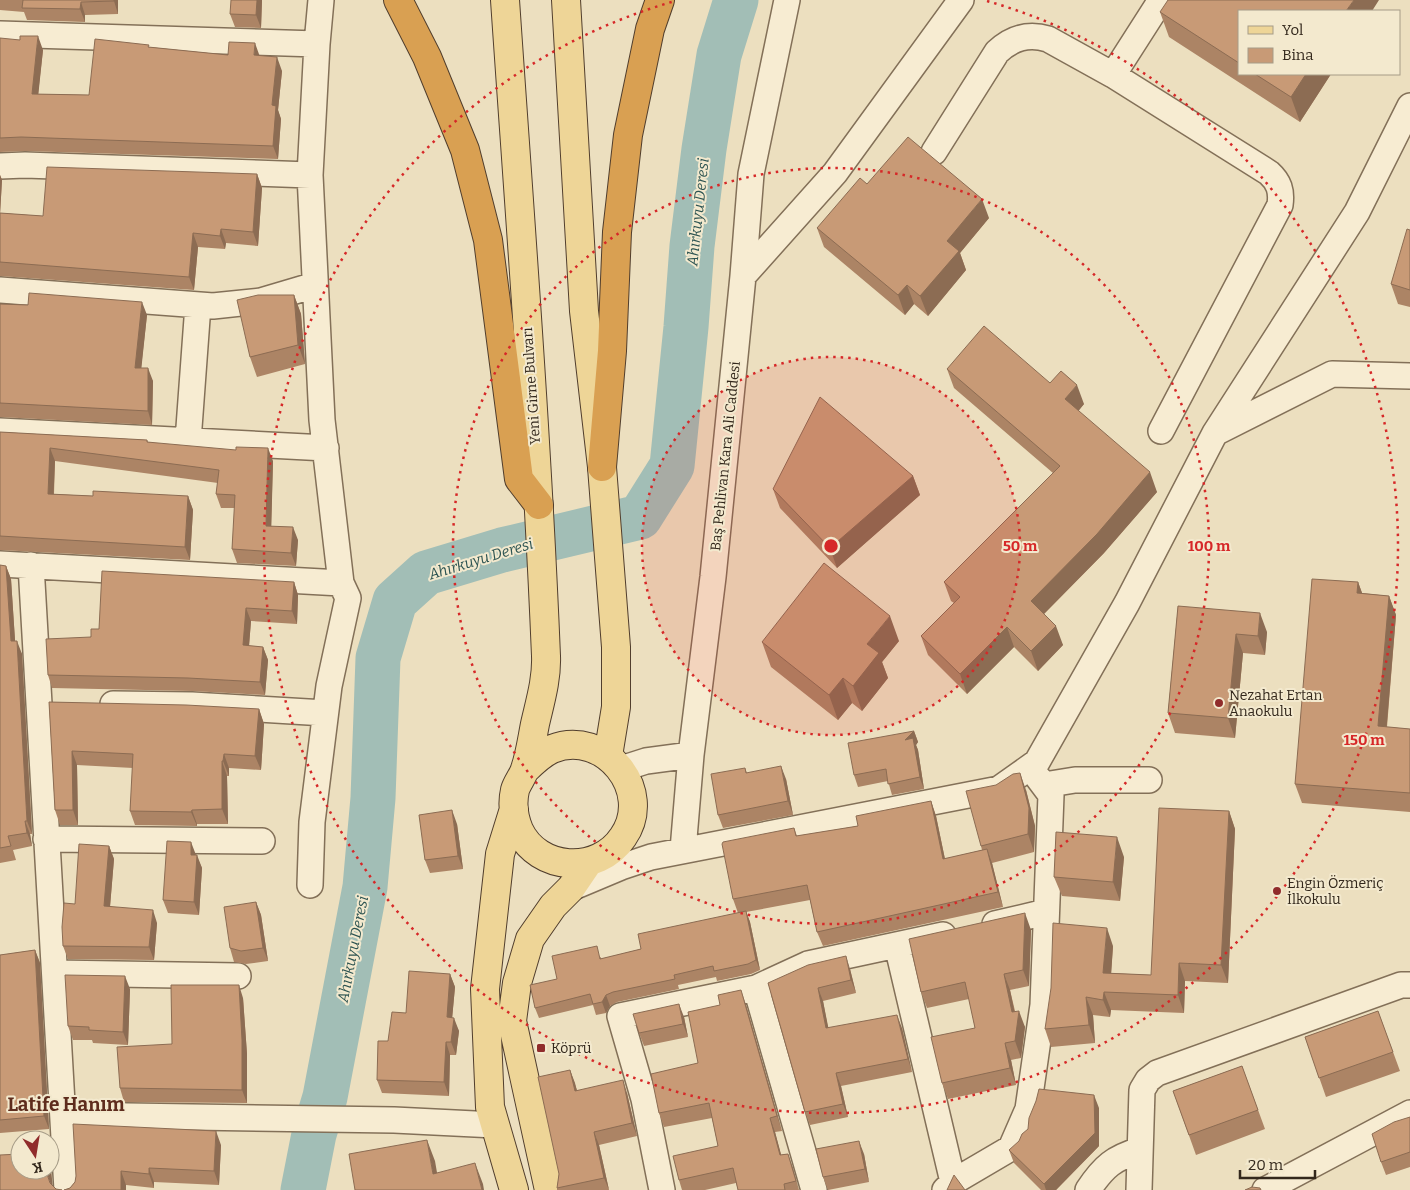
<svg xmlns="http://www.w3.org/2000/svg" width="1410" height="1190" font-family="Bitter,serif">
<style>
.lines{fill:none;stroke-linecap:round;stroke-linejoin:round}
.river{stroke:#a2beb6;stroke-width:45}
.minor-casing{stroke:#837058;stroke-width:28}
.major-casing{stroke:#513e2d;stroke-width:30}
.highway-casing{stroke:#513e2d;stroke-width:30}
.minor{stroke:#f7ecd2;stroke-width:25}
.major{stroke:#eed597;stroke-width:28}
.highway{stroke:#d9a052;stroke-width:28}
.wall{fill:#ac8465}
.shaded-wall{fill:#8c6c53}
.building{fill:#c89a76;stroke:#8c6c53}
.ring{fill:none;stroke:#d62828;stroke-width:2.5;stroke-dasharray:2.5 5}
.poi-dot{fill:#902c2b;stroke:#f3e9ce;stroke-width:2}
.labels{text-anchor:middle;stroke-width:4;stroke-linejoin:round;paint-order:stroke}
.street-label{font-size:14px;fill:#33281c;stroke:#f3e9ce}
.poi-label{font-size:14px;fill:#33281c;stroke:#f3e9ce;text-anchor:start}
.water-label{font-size:15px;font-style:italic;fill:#2c5351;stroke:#f3e9ce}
.district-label{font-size:19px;font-weight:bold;fill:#5e2c1d;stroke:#f3e9ce}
.centre{fill:#d62828;stroke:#f3e9ce;stroke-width:2.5}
.ring-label{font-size:15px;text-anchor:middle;font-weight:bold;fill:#d62828;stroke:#f3e9ce;stroke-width:4;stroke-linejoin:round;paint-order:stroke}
</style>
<rect width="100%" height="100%" fill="#ecdfbf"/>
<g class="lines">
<!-- river -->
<path class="river" d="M 303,1190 L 314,1134 L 325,1097 L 365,887 L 373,798 L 378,658 L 395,601 L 426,573 L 502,550 L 640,517 L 672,466 L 686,327 L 692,246 L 704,149 L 719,55 L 736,0"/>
<!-- minor casing -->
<g class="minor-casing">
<path id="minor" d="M 0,34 L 317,44
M 1113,75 L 1161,0
M 934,152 L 997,52 C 1012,38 1028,33 1048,39 L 1113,75 L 1269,173 C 1279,182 1282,191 1280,205 L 1161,431
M 0,166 L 25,165 L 310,175
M 743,276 L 835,173 L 961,0
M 0,290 L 213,306 L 261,301 L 315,285
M 0,431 L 326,448
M 1215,433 L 1332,374 L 1410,376
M 188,441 L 198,305
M 0,564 L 341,583
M 31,565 L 67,1190
M 113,704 L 192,705 L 325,713
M 621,769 L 646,761 L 691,755
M 1044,785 L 1075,780 L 1149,780
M 46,839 L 262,841
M 683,850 L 691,755 L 713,577 L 743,276 L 751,174 L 787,0
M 310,885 L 312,822 L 329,686 L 348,598 L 341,583 L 322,420 L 310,175 L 317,44 L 321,0
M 571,888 L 621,867 L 651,857 L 999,789 L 1037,762 L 1127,603 L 1215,433 L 1357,212 L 1410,106
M 995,924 L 1046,912
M 897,945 L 953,1182
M 55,973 L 238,976
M 756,988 L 814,1190
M 64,1115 L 394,1120 L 495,1125
M 662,1190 L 644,1099 L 620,1016 L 756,988 L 808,964 L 943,935
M 945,1190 L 953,1182 L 1011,1148 L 1028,1109 L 1043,1005 L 1051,795 L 1030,767
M 1088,1190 C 1104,1166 1114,1158 1140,1150
M 1139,1190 L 1142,1090 L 1148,1080 L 1157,1073 L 1401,985 L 1410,985
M 1265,1190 L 1410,1113"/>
</g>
<!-- major casing -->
<g class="major-casing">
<path id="major" d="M 505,0 C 520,219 537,437 546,656 C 547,679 540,702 535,724 C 532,739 530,755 525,769 C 523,776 517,783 515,790 C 512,803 514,818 519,830 C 538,871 598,875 623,837 C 655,791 604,728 552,749 C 541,754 533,762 525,770
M 566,0 L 584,311 L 602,467 L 616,647 L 616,707 L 608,756
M 514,809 L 500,854 L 485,989 L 490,1107 L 514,1190
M 549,1190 L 512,1021 L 517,983 L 530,939 L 553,906 L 571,888 L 588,863"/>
</g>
<!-- highway casing -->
<g class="highway-casing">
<path id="highway" d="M 398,0 L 427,57 L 465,150 L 488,240 L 519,479 L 539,505
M 602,467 L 612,351 L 617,232 L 628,135 L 650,29 L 660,0"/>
</g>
<!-- minor -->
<use href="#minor" class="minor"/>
<!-- major -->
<use href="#major" class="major"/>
<!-- highway -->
<use href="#highway" class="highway"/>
</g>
<!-- wall -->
<path class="wall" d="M 0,0 L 118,0 L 118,14 L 85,15 L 85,22 L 27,20 L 24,12 L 0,10 Z
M 262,0 L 261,28 L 235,27 L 230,14 Z
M 1239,11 L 1239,74 L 1331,74 L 1300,122 L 1169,37 L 1160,12 Z
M 0,38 L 43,50 L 38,94 L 89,95 L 149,47 L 228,55 L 259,56 L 282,71 L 278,110 L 281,119 L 278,159 L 26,151 L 0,152 Z
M 257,174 L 262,188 L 258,246 L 226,243 L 225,249 L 198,247 L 194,290 L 0,276 L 0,175 L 2,180 L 0,213 L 43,216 Z
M 867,184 L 989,218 L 960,253 L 966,270 L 928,316 L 914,304 L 905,315 L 824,247 L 817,228 Z
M 1410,230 L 1410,307 L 1398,304 L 1391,284 Z
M 294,295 L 301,314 L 305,364 L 257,377 L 250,357 Z
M 0,304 L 147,315 L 141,368 L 153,381 L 152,425 L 0,417 Z
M 947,369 L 1050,383 L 1084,404 L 1078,411 L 1157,492 L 1104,553 L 1044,614 L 1063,645 L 1038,671 L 1014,647 L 967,694 L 928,655 L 921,636 L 954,603 L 951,601 L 944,582 L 1053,473 L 954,388 Z
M 0,432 L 147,440 L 148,442 L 273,461 L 271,526 L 298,540 L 296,566 L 237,563 L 232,549 L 235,508 L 221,508 L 216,494 L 218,483 L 55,461 L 54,494 L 93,496 L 188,496 L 193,510 L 190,560 L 0,550 Z
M 913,476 L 920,495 L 837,568 L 780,508 L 773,489 Z
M 0,565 L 6,566 L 11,579 L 15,641 L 22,654 L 32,834 L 30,834 L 32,846 L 13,850 L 16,860 L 0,863 Z
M 294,582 L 298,595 L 297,624 L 251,621 L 249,646 L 263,647 L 268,660 L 265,695 L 192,691 L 52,688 L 48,675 L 99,629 Z
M 1358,582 L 1362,593 L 1389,596 L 1396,615 L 1387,727 L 1410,729 L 1410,812 L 1302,803 L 1295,784 Z
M 1178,606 L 1267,632 L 1265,655 L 1243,653 L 1235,738 L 1175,733 L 1168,713 Z
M 899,641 L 882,662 L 888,678 L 862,711 L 852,703 L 838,720 L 771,667 L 762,642 Z
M 49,702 L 259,709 L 264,724 L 261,770 L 229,768 L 229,776 L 227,776 L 228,824 L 197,824 L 197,826 L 135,825 L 130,811 L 133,768 L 77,765 L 78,825 L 60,825 L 55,810 Z
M 914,731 L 918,742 L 916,745 L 918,750 L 924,789 L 892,795 L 888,781 L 858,787 L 854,775 Z
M 745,768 L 747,773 L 786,779 L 793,815 L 723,828 L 718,815 Z
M 1026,790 L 1035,826 L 1034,852 L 992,863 L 1003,907 L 823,946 L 817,932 L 810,900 L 746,912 L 750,922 L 760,970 L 751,974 L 717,981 L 716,977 L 678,985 L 679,989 L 617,1002 L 610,1006 L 606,1013 L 596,1015 L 593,1005 L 539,1018 L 535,1008 L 557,979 L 601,957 L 601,959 L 641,949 L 738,913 L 733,899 L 794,828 L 797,836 L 858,826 L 931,801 L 936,816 L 945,859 L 982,850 L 981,846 Z
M 1229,811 L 1235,829 L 1228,983 L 1185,981 L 1184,1013 L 1111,1010 L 1110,1017 L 1093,1015 L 1095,1043 L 1051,1047 L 1045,1029 L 1113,946 L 1111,973 L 1151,975 Z
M 457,824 L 463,869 L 430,873 L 425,860 Z
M 109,846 L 114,859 L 110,906 L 157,923 L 154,960 L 68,959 L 63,946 L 75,904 Z
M 196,855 L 202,868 L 199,915 L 168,913 L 163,900 Z
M 1124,857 L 1120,901 L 1062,896 L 1054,877 Z
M 256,902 L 261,915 L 268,961 L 246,964 L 234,962 L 230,948 Z
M 1031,930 L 1029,986 L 1010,990 L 1015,1011 L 1025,1027 L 1021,1058 L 1011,1060 L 1016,1085 L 948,1099 L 942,1083 L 975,1028 L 969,999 L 927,1008 L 921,992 Z
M 35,950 L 40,963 L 49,1129 L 0,1133 L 0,955 Z
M 850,969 L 856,993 L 823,1001 L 828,1028 L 902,1028 L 912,1072 L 841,1086 L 848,1117 L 810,1125 L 805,1112 L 768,983 Z
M 450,974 L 455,987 L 452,1018 L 459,1031 L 456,1055 L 450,1055 L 449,1096 L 382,1093 L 377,1080 L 406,1013 Z
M 130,989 L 128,1045 L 93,1043 L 92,1040 L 73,1040 L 68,1026 Z
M 243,998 L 247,1054 L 247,1103 L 124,1102 L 120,1088 L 172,1044 Z
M 746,1005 L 782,1131 L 775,1132 L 781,1155 L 788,1154 L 799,1190 L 738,1190 L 736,1183 L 705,1190 L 682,1190 L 679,1180 L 718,1146 L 712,1118 L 664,1127 L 659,1113 L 698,1063 Z
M 1378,1011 L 1400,1071 L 1326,1097 L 1305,1037 Z
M 684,1017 L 688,1037 L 644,1046 L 639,1033 Z
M 1242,1066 L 1265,1129 L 1196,1155 L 1173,1091 Z
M 570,1070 L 577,1090 L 627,1093 L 637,1136 L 599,1145 L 609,1190 L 557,1190 L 557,1188 L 559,1174 Z
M 1099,1108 L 1099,1146 L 1056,1190 L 1041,1190 L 1014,1163 L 1009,1150 Z
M 1410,1117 L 1410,1167 L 1386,1175 L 1381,1162 Z
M 221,1145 L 219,1185 L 154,1182 L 154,1188 L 126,1185 L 126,1190 L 64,1190 L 70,1188 L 75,1182 Z
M 864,1154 L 869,1182 L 828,1190 L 823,1177 Z"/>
<!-- shaded-wall -->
<path class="shaded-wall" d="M 114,0 L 118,0 L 118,14 L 114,1 Z
M 257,0 L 262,0 L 261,28 L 256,15 Z
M 1354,0 L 1379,0 L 1372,11 L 1346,11 Z
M 81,2 L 85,15 L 85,22 L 80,9 Z
M 38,36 L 43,50 L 37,107 L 32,94 Z
M 255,43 L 260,57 L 254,55 Z
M 277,57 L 282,71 L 278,110 L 281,119 L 278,159 L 273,146 L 272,105 Z
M 1306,74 L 1331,74 L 1300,122 L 1291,97 Z
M 257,174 L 262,188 L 258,246 L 253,232 Z
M 0,175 L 2,180 L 0,215 Z
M 982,199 L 989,218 L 960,253 L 966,270 L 928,316 L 920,296 L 947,241 Z
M 221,229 L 226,243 L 225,249 L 220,236 Z
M 193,233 L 198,247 L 194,290 L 189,277 Z
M 907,285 L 914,304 L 905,315 L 898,295 Z
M 294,295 L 301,314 L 305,364 L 298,345 Z
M 142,302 L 147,315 L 140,381 L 135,368 Z
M 148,368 L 153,381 L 152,425 L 148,411 Z
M 1077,385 L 1084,404 L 1072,419 L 1065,399 Z
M 50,448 L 55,461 L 53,507 L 48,494 Z
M 268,448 L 273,461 L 271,539 L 266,526 Z
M 1150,472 L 1157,492 L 1104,553 L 1038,620 L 1031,601 Z
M 913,476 L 920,495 L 837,568 L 830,548 Z
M 188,496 L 193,510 L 190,560 L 185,547 Z
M 293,527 L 298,540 L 296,566 L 291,553 Z
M 6,566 L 11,579 L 16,655 L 11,641 Z
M 294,582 L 298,595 L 297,624 L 292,611 Z
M 1358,582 L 1365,601 L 1357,593 Z
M 1389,596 L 1396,615 L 1385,746 L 1378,726 Z
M 246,608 L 251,621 L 248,658 L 243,645 Z
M 1260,613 L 1267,632 L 1265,655 L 1258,636 Z
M 890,616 L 899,641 L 882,662 L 888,678 L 862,711 L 853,686 L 867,644 Z
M 1056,626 L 1063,645 L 1038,671 L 1031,651 Z
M 1007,627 L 1014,647 L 967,694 L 960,674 Z
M 1236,634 L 1243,653 L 1235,738 L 1228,718 Z
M 17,641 L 22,654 L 32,834 L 27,821 Z
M 263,647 L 268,660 L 265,695 L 260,682 Z
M 843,678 L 852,703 L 838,720 L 829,695 Z
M 259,709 L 264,724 L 261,770 L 255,756 Z
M 914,731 L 918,742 L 916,745 L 918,750 L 924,789 L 905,740 Z
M 72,751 L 77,765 L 78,825 L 73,810 Z
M 224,754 L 229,768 L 229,776 L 223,761 Z
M 222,761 L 227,776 L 228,824 L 222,809 Z
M 781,766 L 786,779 L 793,815 L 788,801 Z
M 1020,773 L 1026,790 L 1035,826 L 1034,852 L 1028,834 Z
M 931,801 L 936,816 L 948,874 L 943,859 Z
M 192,810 L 197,824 L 197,826 L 191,812 Z
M 452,810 L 457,824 L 463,869 L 458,856 Z
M 1229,811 L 1235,829 L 1228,983 L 1221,965 Z
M 25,821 L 30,834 L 32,846 L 27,833 Z
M 1117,837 L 1124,857 L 1120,901 L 1113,882 Z
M 191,842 L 196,855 L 196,868 L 191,855 Z
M 109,846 L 114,859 L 109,919 L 104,906 Z
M 987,849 L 992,863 L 1003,907 L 998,892 Z
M 197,855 L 202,868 L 199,915 L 194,902 Z
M 256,902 L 261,915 L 268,961 L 263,948 Z
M 153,910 L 157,923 L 154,960 L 149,947 Z
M 746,911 L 750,922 L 760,970 L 756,960 Z
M 1025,913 L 1031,930 L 1029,986 L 1023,970 Z
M 1107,928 L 1113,946 L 1110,991 L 1103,973 Z
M 35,950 L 40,963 L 49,1129 L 44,1116 Z
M 846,956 L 850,969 L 856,993 L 851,980 Z
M 1179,963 L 1185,981 L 1184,1013 L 1178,995 Z
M 450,974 L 455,987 L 451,1031 L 447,1017 Z
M 1004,974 L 1010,990 L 1017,1024 L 1019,1011 L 1025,1027 L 1021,1058 L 1015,1041 L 1012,1012 Z
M 125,976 L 130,989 L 128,1045 L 123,1032 Z
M 239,985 L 243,998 L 247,1054 L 247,1103 L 242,1090 Z
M 818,988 L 823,1001 L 831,1041 L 826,1028 Z
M 741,990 L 746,1005 L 782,1131 L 777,1116 Z
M 1104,992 L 1111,1010 L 1110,1017 L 1103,1000 Z
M 606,995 L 610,1006 L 606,1013 L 602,1002 Z
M 1086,997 L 1093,1015 L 1095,1043 L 1089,1025 Z
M 679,1004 L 684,1017 L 688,1037 L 683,1024 Z
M 897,1015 L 902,1028 L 912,1072 L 908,1059 Z
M 454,1018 L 459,1031 L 456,1055 L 451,1042 Z
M 446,1042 L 450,1055 L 449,1096 L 444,1082 Z
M 1005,1043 L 1011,1060 L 1016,1085 L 1010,1068 Z
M 570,1070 L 575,1083 L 580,1104 L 575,1091 Z
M 836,1073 L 841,1086 L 848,1117 L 843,1104 Z
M 623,1080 L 627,1093 L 637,1136 L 632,1123 Z
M 1094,1095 L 1099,1108 L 1099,1146 L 1056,1190 L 1046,1190 L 1044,1184 Z
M 770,1118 L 775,1132 L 785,1169 L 780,1155 Z
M 216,1131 L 221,1145 L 219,1185 L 214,1171 Z
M 594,1132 L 599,1145 L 609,1190 L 604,1178 Z
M 427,1140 L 435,1161 L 440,1190 L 433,1174 Z
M 859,1141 L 864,1154 L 869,1182 L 865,1169 Z
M 788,1154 L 793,1168 L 799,1190 L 796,1181 Z
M 475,1163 L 483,1184 L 484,1190 L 482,1190 Z
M 50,1164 L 51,1168 L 53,1190 L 48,1177 L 47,1170 L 50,1170 Z
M 149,1168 L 154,1182 L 154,1188 L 149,1174 Z
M 121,1171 L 126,1185 L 126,1190 L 121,1190 Z"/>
<!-- building -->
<path class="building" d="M 23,0 L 114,0 L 114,1 L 81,2 L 80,9 L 22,8 Z
M 231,0 L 257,0 L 256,15 L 230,14 Z
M 1168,0 L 1354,0 L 1346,11 L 1239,11 L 1239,63 L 1160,12 Z
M 20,36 L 38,36 L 32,94 L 89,95 L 95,39 L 149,45 L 148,47 L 228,55 L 229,42 L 255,43 L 254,55 L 277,57 L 272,105 L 276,106 L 273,146 L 21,137 L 0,138 L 0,38 L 20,40 Z
M 1255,74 L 1306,74 L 1291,97 Z
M 908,137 L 982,199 L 947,241 L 959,251 L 920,296 L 907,285 L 898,295 L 817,228 L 860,178 L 867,184 Z
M 47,167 L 257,174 L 253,232 L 221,229 L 220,236 L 193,233 L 189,277 L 0,262 L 0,213 L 43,216 Z
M 1407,229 L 1410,230 L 1410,290 L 1391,284 Z
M 29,293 L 142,302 L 135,368 L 148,368 L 148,411 L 0,403 L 0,304 L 28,305 Z
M 258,295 L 294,295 L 298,345 L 250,357 L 237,300 Z
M 984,326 L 1050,383 L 1061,371 L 1077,385 L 1065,399 L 1150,472 L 1097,534 L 1031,601 L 1056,626 L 1031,651 L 1007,627 L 960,674 L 921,636 L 960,597 L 944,582 L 1060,466 L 947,369 Z
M 820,397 L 913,476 L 830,548 L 773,489 Z
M 0,432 L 147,440 L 147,442 L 236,450 L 236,447 L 268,448 L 266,526 L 293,527 L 291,553 L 232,549 L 235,495 L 216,494 L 219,470 L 50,448 L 48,494 L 93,496 L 93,491 L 188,496 L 185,547 L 0,536 Z
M 824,563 L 890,616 L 867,644 L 879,653 L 853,686 L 843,678 L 829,695 L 762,642 Z
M 0,565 L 6,566 L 11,641 L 17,641 L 27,821 L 25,821 L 27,833 L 8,836 L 11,846 L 0,848 Z
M 102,571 L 294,582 L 292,611 L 246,608 L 243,645 L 263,647 L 260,682 L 188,678 L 48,675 L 46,639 L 91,637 L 91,629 L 99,629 Z
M 1312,579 L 1358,582 L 1357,593 L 1389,596 L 1378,726 L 1410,729 L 1410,793 L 1295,784 Z
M 1178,606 L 1260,613 L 1258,636 L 1236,634 L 1228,718 L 1168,713 Z
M 49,702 L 186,705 L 259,709 L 255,756 L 224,754 L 223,761 L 222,761 L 222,809 L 192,810 L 191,812 L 130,811 L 133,754 L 72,751 L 73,810 L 55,810 Z
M 914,731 L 905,740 L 913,738 L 920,777 L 888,784 L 886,769 L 854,775 L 848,743 Z
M 781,766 L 788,801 L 718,815 L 711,774 L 745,768 L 746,773 Z
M 1020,773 L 1029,808 L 1028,834 L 981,846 L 966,791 L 996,785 L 1013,774 Z
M 931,801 L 943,859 L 987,849 L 998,892 L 817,932 L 807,885 L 733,899 L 722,844 L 723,842 L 794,828 L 796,836 L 858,826 L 856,816 Z
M 1159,808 L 1229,811 L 1221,965 L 1179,963 L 1178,995 L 1104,992 L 1103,1000 L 1086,997 L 1089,1025 L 1045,1029 L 1051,988 L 1053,923 L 1107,928 L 1103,973 L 1151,975 Z
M 452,810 L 458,856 L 425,860 L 419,815 Z
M 1056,832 L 1117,837 L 1113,882 L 1054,877 Z
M 167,841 L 191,842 L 191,855 L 197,855 L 194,902 L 163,900 Z
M 79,844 L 109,846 L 104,906 L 153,910 L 149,947 L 63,946 L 62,927 L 64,903 L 75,904 Z
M 256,902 L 263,948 L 241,951 L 230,948 L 224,907 Z
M 746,911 L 756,960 L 748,964 L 714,971 L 713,966 L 674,975 L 675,979 L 613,992 L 606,995 L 602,1002 L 593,1004 L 590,994 L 535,1008 L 530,985 L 557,979 L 552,956 L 597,946 L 600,959 L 641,949 L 638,934 Z
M 1025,913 L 1023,970 L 1004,974 L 1012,1012 L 1019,1011 L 1015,1041 L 1005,1043 L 1010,1068 L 942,1083 L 931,1037 L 975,1028 L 965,982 L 921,992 L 909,939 Z
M 35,950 L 44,1116 L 0,1120 L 0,955 Z
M 846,956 L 851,980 L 818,988 L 826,1028 L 897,1015 L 908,1059 L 836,1073 L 843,1104 L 805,1112 L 768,983 L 808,965 Z
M 409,971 L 450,974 L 447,1017 L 454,1018 L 451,1042 L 446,1042 L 444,1082 L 377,1080 L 378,1041 L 388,1041 L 392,1012 L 406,1013 Z
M 65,975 L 125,976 L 123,1032 L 89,1030 L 89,1027 L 68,1026 Z
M 171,985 L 239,985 L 242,1040 L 242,1090 L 120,1088 L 117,1047 L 172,1044 Z
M 741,990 L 777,1116 L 770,1118 L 780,1155 L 788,1154 L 796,1181 L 784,1184 L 785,1190 L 738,1190 L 733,1168 L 679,1180 L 673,1156 L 718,1146 L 709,1103 L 659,1113 L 651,1074 L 698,1063 L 688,1012 L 720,1005 L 718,995 Z
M 679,1004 L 683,1024 L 639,1033 L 633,1014 Z
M 1378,1011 L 1393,1052 L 1319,1078 L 1305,1037 Z
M 1242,1066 L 1258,1110 L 1189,1135 L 1173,1091 Z
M 570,1070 L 575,1091 L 623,1080 L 632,1123 L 594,1132 L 604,1178 L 557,1188 L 559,1174 L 538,1077 Z
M 1039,1089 L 1094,1095 L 1095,1133 L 1044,1184 L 1009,1150 L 1019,1141 L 1022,1134 L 1028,1129 L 1029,1118 L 1036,1101 Z
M 1410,1117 L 1410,1152 L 1381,1162 L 1372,1134 L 1394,1122 Z
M 73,1124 L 216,1131 L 214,1171 L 149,1168 L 149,1174 L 121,1171 L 121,1190 L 64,1190 L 70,1188 L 75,1182 L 76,1176 Z
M 427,1140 L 433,1174 L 475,1163 L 482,1190 L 355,1190 L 349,1154 Z
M 859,1141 L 865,1169 L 823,1177 L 816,1149 Z
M 20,1154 L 20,1170 L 47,1170 L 48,1177 L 50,1183 L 56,1189 L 62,1190 L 0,1190 L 0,1155 Z
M 954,1175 L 965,1190 L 947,1190 Z
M 1252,1187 L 1260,1188 L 1261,1190 L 1245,1190 Z"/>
<!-- distance rings -->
<circle cx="831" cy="546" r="189" fill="#d62828" fill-opacity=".12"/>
<g class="ring">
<circle cx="831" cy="546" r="189"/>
<circle cx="831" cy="546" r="378"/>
<path d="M987 1A567 567 0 1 1 675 1"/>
</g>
<!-- markers -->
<g class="poi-dot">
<circle cx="1219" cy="703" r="5"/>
<circle cx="1277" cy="891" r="5"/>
<rect x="536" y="1043" width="10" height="10" rx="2.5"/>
</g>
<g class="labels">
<!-- street labels -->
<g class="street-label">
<text transform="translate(531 386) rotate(-94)" y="5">Yeni Girne Bulvarı</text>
<text transform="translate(725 456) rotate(-84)" y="5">Baş Pehlivan Kara Ali Caddesi</text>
</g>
<!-- poi labels -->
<g class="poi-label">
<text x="1229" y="700">Nezahat Ertan<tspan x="1229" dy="16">Anaokulu</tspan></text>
<text x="1287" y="888">Engin Özmeriç<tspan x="1287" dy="16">İlkokulu</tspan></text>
<text x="551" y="1053">Köprü</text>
</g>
<!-- water labels -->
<g class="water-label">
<text transform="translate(698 212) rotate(-84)" y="5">Ahırkuyu Deresi</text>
<text transform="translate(481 559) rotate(-17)" y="5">Ahırkuyu Deresi</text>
<text transform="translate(353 949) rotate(-79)" y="5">Ahırkuyu Deresi</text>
</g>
<!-- district labels -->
<g class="district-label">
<text x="66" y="1111">Latife Hanım</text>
</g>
</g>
<circle cx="831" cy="546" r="8" class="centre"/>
<g class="ring-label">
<text x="1020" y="551">50 m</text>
<text x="1209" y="551">100 m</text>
<text x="1364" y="745">150 m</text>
</g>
<!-- legend -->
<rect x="1238" y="10" width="162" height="65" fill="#f3e9ce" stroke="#a69c87"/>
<rect x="1248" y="26" width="25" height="8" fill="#eed597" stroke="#a69c87"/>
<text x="1282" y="35" font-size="15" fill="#33281c">Yol</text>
<rect x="1248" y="48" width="25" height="15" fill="#c89a76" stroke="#a69c87"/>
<text x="1282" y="60" font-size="15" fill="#33281c">Bina</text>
<!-- north arrow -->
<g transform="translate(35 1155) rotate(168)"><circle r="24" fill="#f3e9ce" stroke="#a69c87"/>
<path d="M0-4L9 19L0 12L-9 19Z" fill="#902c2b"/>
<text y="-8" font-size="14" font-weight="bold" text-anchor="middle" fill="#33281c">K</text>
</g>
<!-- scale -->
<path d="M1240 1170v8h75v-8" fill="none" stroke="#33281c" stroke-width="2.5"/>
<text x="1248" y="1170" font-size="15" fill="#33281c" stroke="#f3e9ce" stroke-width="4" paint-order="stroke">20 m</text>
</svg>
